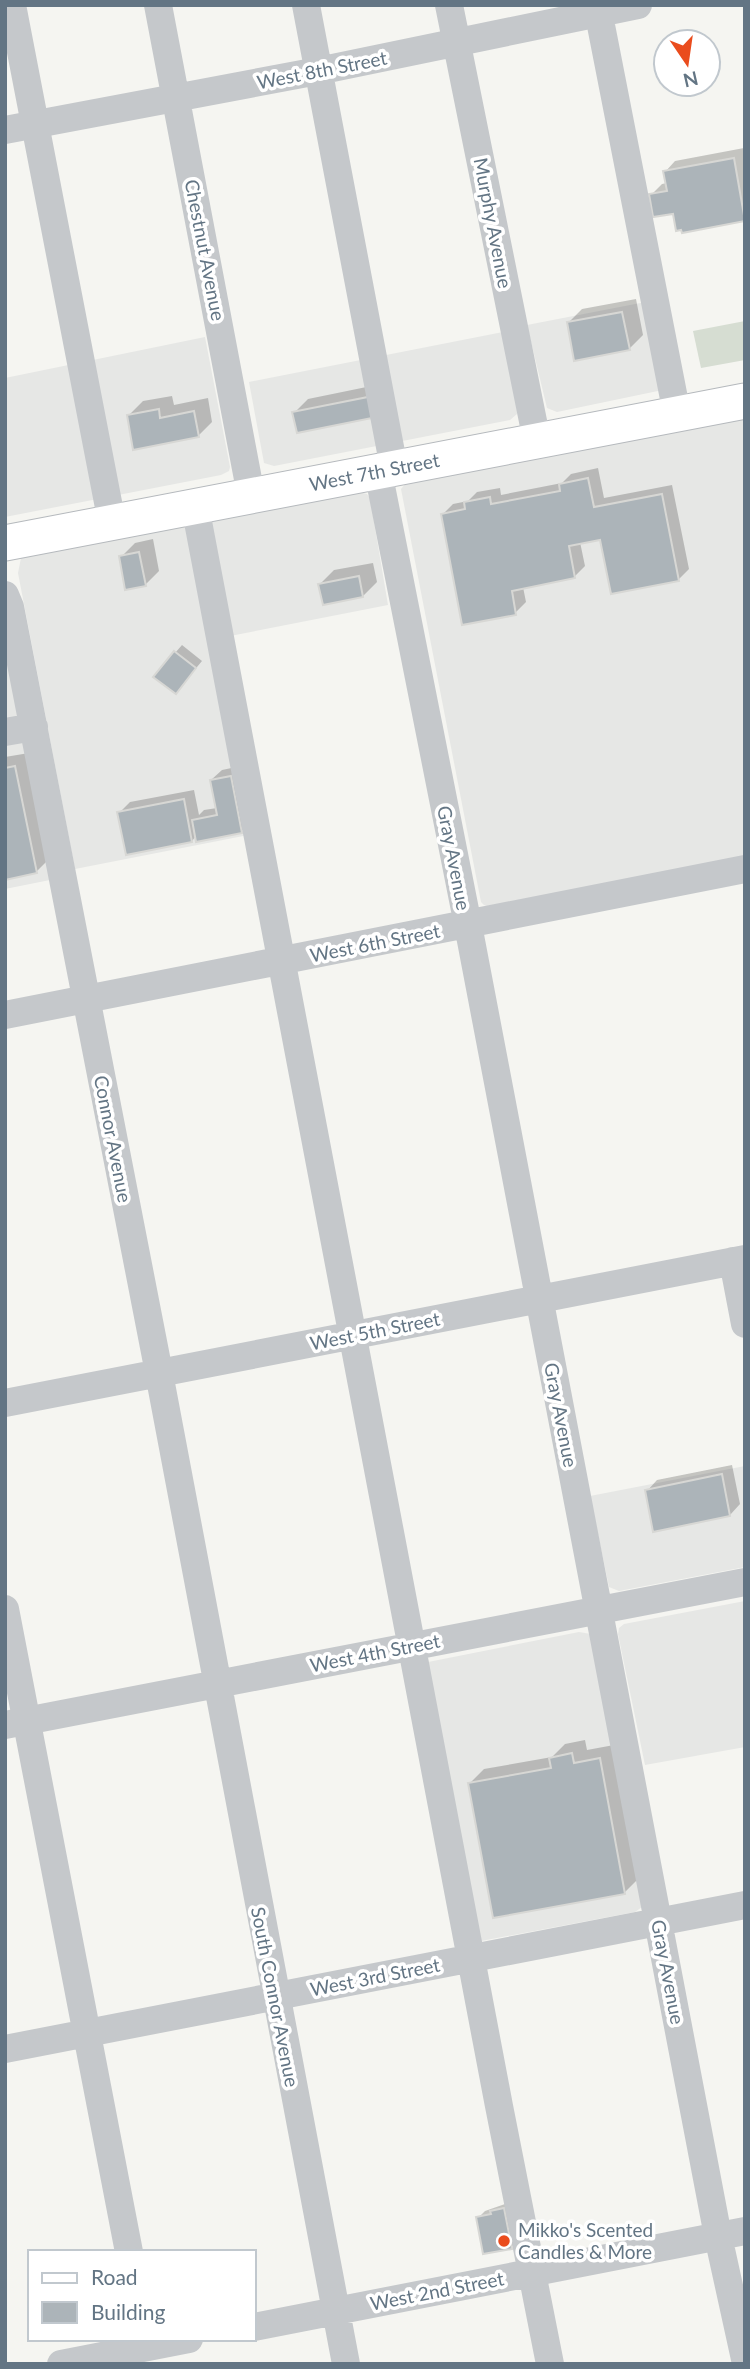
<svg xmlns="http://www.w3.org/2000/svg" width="750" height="2369" font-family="Lato,sans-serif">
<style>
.built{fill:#e6e7e5}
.green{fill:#d6ddd2}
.shadow{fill:#0003}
.building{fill:#acb4b9;stroke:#d7d7d4;stroke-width:2}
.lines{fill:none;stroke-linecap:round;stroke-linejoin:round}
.major-casing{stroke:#b5b9bd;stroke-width:37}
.minor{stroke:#c5c8cb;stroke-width:28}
.major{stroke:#fff;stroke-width:35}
.poi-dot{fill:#ea4c1d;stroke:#fff;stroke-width:2.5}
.labels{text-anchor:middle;stroke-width:7;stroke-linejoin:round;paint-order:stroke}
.street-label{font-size:19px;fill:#637584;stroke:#fff}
.poi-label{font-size:19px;fill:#637584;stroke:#fff;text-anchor:start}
</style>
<rect width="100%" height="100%" fill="#f5f5f1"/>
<!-- built -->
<path class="built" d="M 661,299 L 677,387 L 557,412 L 547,408 L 527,325 Z
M 503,332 L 517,410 L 517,414 L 510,420 L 274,466 L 264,463 L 249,382 Z
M 205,337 L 230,467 L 229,471 L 221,475 L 5,517 L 5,378 Z
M 743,418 L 745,857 L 487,906 L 484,905 L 481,902 L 401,489 L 406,483 Z
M 359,492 L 367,494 L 370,498 L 388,605 L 225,637 L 263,832 L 75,869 L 18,573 L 21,558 Z
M 5,643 L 50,880 L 5,889 Z
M 745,1466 L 745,1567 L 619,1591 L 609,1587 L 590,1496 Z
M 745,1601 L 745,1747 L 645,1765 L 618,1634 L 619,1628 L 624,1624 Z
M 579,1632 L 591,1634 L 642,1907 L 635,1912 L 460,1945 L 408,1666 Z"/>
<!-- green -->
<path class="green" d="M 745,321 L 745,360 L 701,368 L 693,331 Z"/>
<!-- shadow -->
<path class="shadow" d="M 744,148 L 745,219 L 683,231 L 674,212 L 651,195 L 662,184 L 667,183 L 665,172 L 675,161 Z
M 636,299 L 643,335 L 629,349 L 568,323 L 582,309 Z
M 386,383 L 390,402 L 294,413 L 308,399 Z
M 172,396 L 174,405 L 208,398 L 212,422 L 198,436 L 129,415 L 143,401 Z
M 598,468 L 604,498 L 672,485 L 689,569 L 678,580 L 601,538 L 580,542 L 585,566 L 574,577 L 523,587 L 526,602 L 515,613 L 443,514 L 453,504 L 468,501 L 477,492 L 500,488 L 501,495 L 562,483 L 571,474 Z
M 153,539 L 159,571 L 145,585 L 121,557 L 135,543 Z
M 373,563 L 377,582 L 363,596 L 320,584 L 334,570 Z
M 182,645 L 202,661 L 182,685 L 155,676 Z
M 29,753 L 50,858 L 36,872 L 5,878 L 5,757 Z
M 241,766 L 252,821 L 241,831 L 196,836 L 192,841 L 119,813 L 130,802 L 194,790 L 199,815 L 204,810 L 217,808 L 211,780 L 222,770 Z
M 732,1465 L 740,1504 L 730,1515 L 647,1491 L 657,1480 Z
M 585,1740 L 587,1750 L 614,1745 L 638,1879 L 624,1893 L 470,1783 L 484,1769 L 552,1757 L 565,1744 Z
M 511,2202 L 518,2240 L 511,2247 L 478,2218 L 485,2211 Z"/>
<!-- building -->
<path class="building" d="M 734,158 L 745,221 L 682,233 L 681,230 L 676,231 L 673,214 L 653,217 L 649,194 L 667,191 L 663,171 Z
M 622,312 L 630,350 L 574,361 L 567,322 Z
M 373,396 L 377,417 L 297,433 L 292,412 Z
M 159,409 L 160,418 L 194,411 L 199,437 L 133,450 L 127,415 Z
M 588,478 L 594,507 L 662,494 L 679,581 L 611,594 L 600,540 L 569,546 L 575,578 L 512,591 L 516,615 L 462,625 L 441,514 L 465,509 L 464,502 L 490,497 L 491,504 L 560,491 L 559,484 Z
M 139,552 L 146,586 L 125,590 L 119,556 Z
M 359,576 L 363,597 L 323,605 L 318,584 Z
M 174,651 L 196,668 L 176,694 L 153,677 Z
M 15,766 L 37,873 L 5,880 L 5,768 Z
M 231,776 L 242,833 L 196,842 L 192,820 L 217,815 L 210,780 Z
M 184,799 L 192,842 L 126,855 L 117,812 Z
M 722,1474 L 730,1516 L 653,1532 L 645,1490 Z
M 572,1753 L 574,1763 L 600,1758 L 625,1894 L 493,1918 L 468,1783 L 551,1768 L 549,1758 Z
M 504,2208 L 512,2249 L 483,2254 L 476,2217 L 491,2214 L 490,2211 Z"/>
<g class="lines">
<!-- major casing -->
<g class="major-casing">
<g id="major">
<path id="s1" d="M 5,543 L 745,401"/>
</g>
</g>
<!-- minor -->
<path class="minor" d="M 12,5 L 112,523
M 158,5 L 251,495
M 306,5 L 394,468
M 449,5 L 537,441
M 597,5 L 677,414
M 5,130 L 318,71 L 638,5
M 378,471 L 468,925 L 718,2236 L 745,2359
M 195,506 L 499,2106 L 550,2364
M 5,595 L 10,607 L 155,1352 L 346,2364
M 5,732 L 34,727
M 5,1015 L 745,869
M 733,1261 L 745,1324
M 5,1403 L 745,1259
M 5,1609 L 129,2252
M 5,1725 L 745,1582
M 5,2049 L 745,1905
M 254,2327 L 745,2231
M 61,2364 L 189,2339"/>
<!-- major -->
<use href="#major" class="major"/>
</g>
<!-- markers -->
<circle class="poi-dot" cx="504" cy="2241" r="7"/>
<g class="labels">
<!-- street labels -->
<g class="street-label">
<text transform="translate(322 70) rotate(-11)" y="7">West 8th Street</text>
<text transform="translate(493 223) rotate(79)" y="7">Murphy Avenue</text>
<text transform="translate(205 250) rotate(79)" y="7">Chestnut Avenue</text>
<text dy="7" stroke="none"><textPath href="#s1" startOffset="376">West 7th Street</textPath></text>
<text transform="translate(454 858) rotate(79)" y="7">Gray Avenue</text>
<text transform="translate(375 943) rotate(-11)" y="7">West 6th Street</text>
<text transform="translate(113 1139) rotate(79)" y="7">Connor Avenue</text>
<text transform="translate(375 1331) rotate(-11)" y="7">West 5th Street</text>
<text transform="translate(561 1415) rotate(79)" y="7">Gray Avenue</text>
<text transform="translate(375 1653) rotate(-11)" y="7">West 4th Street</text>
<text transform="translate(668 1972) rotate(79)" y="7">Gray Avenue</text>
<text transform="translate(375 1977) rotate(-11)" y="7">West 3rd Street</text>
<text transform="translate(275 1997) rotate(79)" y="7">South Connor Avenue</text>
<text transform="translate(437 2291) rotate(-11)" y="7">West 2nd Street</text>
</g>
<!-- poi labels -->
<g class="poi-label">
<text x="518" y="2237">Mikko's Scented<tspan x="518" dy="22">Candles &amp; More</tspan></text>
</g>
</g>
<!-- border -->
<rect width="750" height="2369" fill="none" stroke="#637584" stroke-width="14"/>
<!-- legend -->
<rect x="28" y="2250" width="228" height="91" fill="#ffffff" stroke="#c1c8ce" stroke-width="2"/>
<rect x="42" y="2273" width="35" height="10" fill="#ffffff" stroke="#c1c8ce" stroke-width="2"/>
<text x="91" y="2285" font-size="21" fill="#637584">Road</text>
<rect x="42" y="2302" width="35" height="21" fill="#acb4b9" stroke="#c1c8ce" stroke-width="2"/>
<text x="91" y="2320" font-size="21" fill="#637584">Building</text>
<!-- north arrow -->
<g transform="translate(687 63) rotate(167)"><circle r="33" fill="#ffffff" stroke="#c1c8ce" stroke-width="2"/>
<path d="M0-5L12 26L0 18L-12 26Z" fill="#ea4c1d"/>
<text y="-10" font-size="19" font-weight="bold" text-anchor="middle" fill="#637584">N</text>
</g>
</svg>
